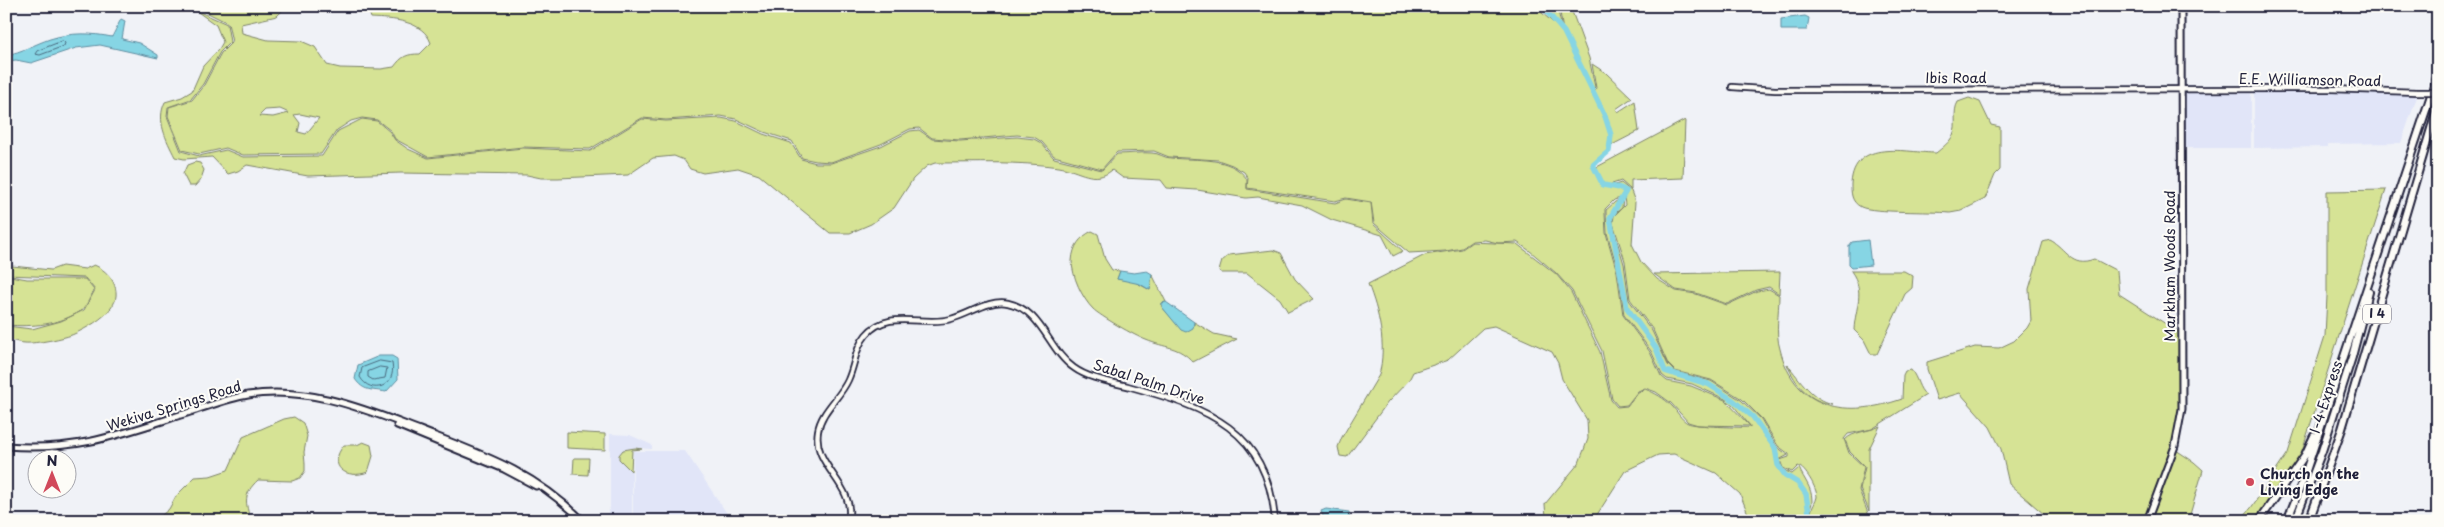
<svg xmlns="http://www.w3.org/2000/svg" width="2444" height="527" font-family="'Playpen Sans',sans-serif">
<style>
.built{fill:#e1e5f8}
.green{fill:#d6e395;stroke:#7c8268;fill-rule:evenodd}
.water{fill:#86d5e4;stroke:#5e8da0}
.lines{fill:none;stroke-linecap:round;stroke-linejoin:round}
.shore{stroke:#4a6a7f;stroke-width:1}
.river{stroke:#86d5e4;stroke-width:5.5}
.tertiary-casing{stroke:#22223b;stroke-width:8}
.secondary-casing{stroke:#22223b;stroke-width:9}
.motorway-casing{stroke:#22223b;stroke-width:10}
.tertiary{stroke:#fdfcf7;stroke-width:4.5}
.secondary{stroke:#fdfcf7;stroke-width:5}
.motorway{stroke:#fdfcf7;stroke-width:6}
.tertiary-bridge-casing{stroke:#22223b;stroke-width:8;stroke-linecap:butt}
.tertiary-bridge{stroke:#fdfcf7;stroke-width:4.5}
.poi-dot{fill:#d1495b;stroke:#fdfcf7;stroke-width:2}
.labels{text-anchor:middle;stroke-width:4;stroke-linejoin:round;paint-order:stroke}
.shield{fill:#fdfcf7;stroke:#646373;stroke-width:1}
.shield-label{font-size:12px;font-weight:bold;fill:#22223b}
.street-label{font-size:14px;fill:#22223b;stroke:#fdfcf7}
.poi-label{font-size:14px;font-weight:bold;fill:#22223b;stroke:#fdfcf7;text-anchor:start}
</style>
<rect width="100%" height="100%" fill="#f0f2f7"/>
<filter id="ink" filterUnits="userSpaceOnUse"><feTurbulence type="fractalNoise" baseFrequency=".02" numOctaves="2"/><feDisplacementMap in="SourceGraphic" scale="10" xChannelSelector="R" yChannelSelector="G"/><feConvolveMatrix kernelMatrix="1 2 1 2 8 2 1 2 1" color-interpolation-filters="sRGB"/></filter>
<g filter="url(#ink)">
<!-- built -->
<path class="built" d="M 2251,91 L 2251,148 L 2183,148 L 2185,92 Z
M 2254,91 L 2332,91 L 2418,94 L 2401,143 L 2327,144 L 2327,147 L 2254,148 Z
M 610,434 L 630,435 L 652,445 L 652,449 L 635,448 L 623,450 L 632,471 L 632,521 L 605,521 L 610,507 Z
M 633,451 L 685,451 L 732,521 L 633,521 Z"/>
<!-- green -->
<path class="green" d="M 185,6 L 287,6 L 277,16 L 241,24 L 242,33 L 268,40 L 301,41 L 315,47 L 327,65 L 340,68 L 381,69 L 394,67 C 402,56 407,54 420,54 L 431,43 C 423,20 392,19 371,18 L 367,6 L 1538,6 L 1542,13 L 1563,31 L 1559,6 L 1570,6 L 1589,58 L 1595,87 L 1592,90 L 1611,135 L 1609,151 L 1593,164 L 1603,185 L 1609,187 L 1621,183 L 1631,191 L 1635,202 L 1632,244 L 1641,262 L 1657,279 L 1676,291 L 1696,294 L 1727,305 L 1757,291 L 1769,289 L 1779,295 C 1779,312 1775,333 1780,349 C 1795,411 1848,418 1902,399 L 1903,375 L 1905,371 L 1911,370 C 1918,378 1918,389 1926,395 L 1872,429 L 1848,434 L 1844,439 L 1849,453 L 1864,467 L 1859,490 L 1871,521 L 1858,521 L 1850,514 L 1816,516 L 1811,512 C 1812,507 1816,502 1817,497 C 1817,488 1805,468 1798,466 L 1792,472 L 1783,468 L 1780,460 L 1789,457 L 1789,454 L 1778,446 L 1762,419 L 1742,399 L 1711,380 L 1675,371 L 1668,364 L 1653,330 L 1630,299 L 1625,261 L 1613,223 L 1614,216 L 1625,205 L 1624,197 L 1614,200 L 1605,209 L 1605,214 L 1606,233 L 1617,272 L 1623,315 L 1650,352 L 1661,376 L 1667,381 L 1691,386 L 1725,400 L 1750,426 L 1698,425 L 1688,422 L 1671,403 L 1656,392 L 1645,388 L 1638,391 L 1627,405 L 1618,406 L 1612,399 L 1602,351 L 1572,291 L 1556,273 L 1530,251 L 1517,242 L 1498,243 L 1485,240 L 1472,241 L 1462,248 L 1446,251 L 1409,253 L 1374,223 L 1371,202 L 1346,198 L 1335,201 L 1247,188 L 1248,178 L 1244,172 L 1232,165 L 1218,160 L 1169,157 L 1154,151 L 1117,152 L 1102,169 L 1054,156 L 1042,142 L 1034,137 L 1017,135 L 960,140 L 932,138 L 919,128 L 910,129 L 881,144 L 831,162 L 816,161 L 802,158 L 792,141 L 764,132 L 736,119 L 721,116 L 666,120 L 642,118 L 590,149 L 523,147 L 428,157 L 395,139 L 391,131 L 377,120 L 362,118 L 351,121 L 337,130 L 321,154 L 243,155 L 226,148 L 199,154 L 182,150 L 168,116 L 169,107 L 192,100 L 204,85 L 221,53 L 232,42 L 228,23 L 202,10 ZM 280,109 L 289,113 L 273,117 L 259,116 L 265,110 ZM 300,114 L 319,118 L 306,134 L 298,132 L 300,123 L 294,115 Z
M 1540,6 L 1557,6 L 1562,29 Z
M 195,10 L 227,24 L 230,42 L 220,52 L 203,84 L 191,99 L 168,107 L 167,116 L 181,151 L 199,156 L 226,150 L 243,157 L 322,156 L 338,131 L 362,119 L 377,121 L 390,132 L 395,140 L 408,149 L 428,158 L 523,148 L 590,151 L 642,119 L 666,121 L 721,118 L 736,121 L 763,134 L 791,143 L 801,159 L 816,163 L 831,163 L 881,146 L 910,131 L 919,130 L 932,139 L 960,141 L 1017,137 L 1034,139 L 1041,143 L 1054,158 L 1102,170 L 1117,154 C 1129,154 1141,152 1152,153 C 1159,153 1164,158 1171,158 C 1196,161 1230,155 1247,179 L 1247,189 L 1335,203 L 1346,199 L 1371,203 L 1373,224 L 1403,251 L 1393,256 L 1382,235 L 1332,220 L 1302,205 L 1258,197 L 1246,198 L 1197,190 L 1167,188 L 1161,180 L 1123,178 L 1112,170 C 1095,185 1079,170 1059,167 C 1017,161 977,163 935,163 L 927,166 L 913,179 L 894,208 L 871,224 L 850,233 L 830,233 L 759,175 L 738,168 L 703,173 L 690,169 L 684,160 L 674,156 L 653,158 L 628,175 L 558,178 L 541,178 L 527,175 L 401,173 L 308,176 L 247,165 L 238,171 L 228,174 L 212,157 L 184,159 L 175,157 C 166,139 156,121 165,102 L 182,97 L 192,91 L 203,66 L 219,49 L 223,42 L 216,25 Z
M 1592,64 L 1606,73 L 1632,98 L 1616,109 L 1618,112 L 1635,101 L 1639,131 L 1612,145 C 1614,126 1602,107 1594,91 L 1596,88 Z
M 1969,98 L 1980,102 L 1991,125 L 2000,127 L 2000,170 L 1995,175 L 1985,199 L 1961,211 L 1950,213 C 1931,211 1874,213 1861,207 C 1851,202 1851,193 1851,184 C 1854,137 1907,153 1936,153 C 1942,148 1950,142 1953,135 C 1958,124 1952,112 1958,102 Z
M 1685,120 L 1683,178 L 1631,180 L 1631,190 L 1621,181 L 1609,185 L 1604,183 L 1595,168 Z
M 195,162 L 200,163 L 204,170 L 201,179 L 195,186 L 189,186 L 183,174 L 187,165 Z
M 2386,190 L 2299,460 L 2262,515 L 2258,514 L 2251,521 L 2239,521 L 2251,508 L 2288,453 L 2325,336 L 2327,296 L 2327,191 Z
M 1623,198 L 1622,208 L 1613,215 L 1612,224 L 1624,264 L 1629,300 L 1652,331 L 1668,365 L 1675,372 L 1711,381 L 1741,400 L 1761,419 L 1777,447 L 1788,455 L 1779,460 L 1782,469 L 1792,474 L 1799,468 C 1804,480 1812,487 1812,501 C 1812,505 1810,508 1810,512 C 1817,522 1838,515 1849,515 L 1856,521 L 1751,521 L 1740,494 L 1716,473 L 1674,454 L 1658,455 L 1625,471 L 1593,521 L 1551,521 L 1546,518 L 1545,504 L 1579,463 L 1588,439 L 1587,420 L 1562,379 L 1558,363 L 1552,352 L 1494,326 L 1483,328 L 1448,360 L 1413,372 L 1409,380 L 1388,402 L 1347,457 L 1340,456 L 1338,447 L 1342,437 L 1379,375 C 1387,345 1379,312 1368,284 L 1425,255 L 1462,249 L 1472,242 L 1517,244 L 1556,274 L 1571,292 L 1600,352 L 1611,400 L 1617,407 L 1627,406 L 1638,392 L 1645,389 C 1655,393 1664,398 1672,406 C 1677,411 1681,420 1688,423 C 1693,426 1744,428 1751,427 L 1733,405 L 1725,399 L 1692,384 L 1667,379 L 1662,375 L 1651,351 L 1624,315 L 1618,271 L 1607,233 L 1606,213 L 1606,210 L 1615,202 Z
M 1092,231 L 1098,234 L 1105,259 L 1112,270 L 1120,271 L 1117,279 L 1133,281 L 1150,290 L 1150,279 L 1152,274 L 1166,302 L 1162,303 L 1162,307 L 1178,325 L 1194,326 L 1194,322 L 1214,334 L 1237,339 L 1193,362 C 1179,346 1165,348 1146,340 C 1135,336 1100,316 1093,309 C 1082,298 1072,276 1072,261 C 1073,246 1080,237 1092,231 Z
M 2050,240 C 2066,248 2071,268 2094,259 L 2117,271 L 2119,294 L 2180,333 L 2181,401 L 2174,446 L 2146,521 L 2052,521 L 2009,484 L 2001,449 L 1990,427 L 1960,393 L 1937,400 L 1927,369 L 1927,362 L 1975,347 L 1999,348 L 2014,341 L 2027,328 L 2031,321 L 2029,289 L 2043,242 Z
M 1273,250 L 1281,253 L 1295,279 L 1314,299 L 1288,312 L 1280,299 L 1247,273 L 1222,273 L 1219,271 L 1222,261 L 1229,255 Z
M 94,265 C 110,271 124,291 111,308 C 103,319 87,328 74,334 C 66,338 34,344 25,343 C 19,343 12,340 6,339 L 6,326 L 32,329 L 61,321 L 84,310 L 95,290 L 85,278 L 6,275 L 6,267 L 12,266 L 51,270 L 62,266 L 85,269 Z
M 1851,271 L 1904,271 L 1913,276 L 1912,288 L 1905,294 L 1877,354 L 1871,354 L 1864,340 L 1854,330 C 1855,307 1866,292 1851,271 Z
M 1780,272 L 1779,294 L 1769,287 L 1756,290 L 1727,304 L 1696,293 L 1676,290 L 1654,274 Z
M 10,276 L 27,279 L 85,279 L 94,290 C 91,295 87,306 82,310 C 61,325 31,327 7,325 L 6,277 Z
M 1787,364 C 1800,380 1813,400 1833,404 C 1810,403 1795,384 1787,364 Z
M 294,417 L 303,423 L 307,436 L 304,452 L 305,464 L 305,471 L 300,478 L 292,481 L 258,480 C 243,494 245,502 251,521 L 155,521 L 169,509 L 176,496 L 195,477 L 210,476 L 228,470 L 243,437 L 284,419 Z
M 1880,426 L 1869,449 L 1869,511 L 1860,489 L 1865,467 L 1850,452 L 1845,440 C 1853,431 1869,432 1880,426 Z
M 567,432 L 605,434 L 605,450 L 567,448 Z
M 363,442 L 371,445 L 373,456 L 368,472 C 347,480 326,467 344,445 L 357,445 Z
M 635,448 L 642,449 L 632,450 L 631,471 L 619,459 L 619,455 L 623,450 Z
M 2176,450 L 2194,462 L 2203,470 L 2189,518 L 2194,521 L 2149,521 Z
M 574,458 L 589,458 L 588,475 L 573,474 Z"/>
<!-- water -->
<path class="water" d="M 1805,16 L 1809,18 L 1807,30 L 1781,30 L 1781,19 Z
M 121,19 L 125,21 L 122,39 L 139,43 L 158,55 L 158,58 L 100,45 L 76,48 L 31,63 L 16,60 L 6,61 L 6,55 C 22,52 35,44 50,39 C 72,32 91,33 112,37 Z
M 1868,240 L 1871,265 L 1852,267 L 1849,264 L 1849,246 L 1852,242 Z
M 1120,271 L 1134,273 L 1147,271 L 1152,274 L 1150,290 L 1140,284 L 1117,279 Z
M 1166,302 L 1194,322 L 1193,328 L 1186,332 L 1181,330 L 1162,307 L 1162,303 Z
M 379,356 L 392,356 L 397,359 L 398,379 L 386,392 C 371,389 364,392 355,379 L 358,365 Z
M 1326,509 L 1349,512 L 1350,521 L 1325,521 L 1321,511 Z"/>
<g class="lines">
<!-- shore -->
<path class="shore" d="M 63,41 L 65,43 L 64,46 L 40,55 L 35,54 L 37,51 Z
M 380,361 L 392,363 C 397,387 371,396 360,377 L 362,368 Z
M 380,367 L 387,368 L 385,378 L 373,380 L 368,377 L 368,372 Z"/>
<!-- river -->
<path class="river" d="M 1542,6 L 1564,32 L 1605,116 L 1611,135 L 1609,151 L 1593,165 L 1603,185 L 1620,188 L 1626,191 L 1610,218 L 1627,308 L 1656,348 L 1665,371 L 1708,384 L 1733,400 L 1753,417 L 1775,448 L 1778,465 L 1785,475 L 1798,483 L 1806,494 L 1809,513 L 1812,517 L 1836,521"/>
<!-- tertiary casing -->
<g class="tertiary-casing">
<path id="tertiary" d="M 1732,87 L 1775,90 L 2330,89 L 2417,92
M 848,521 C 857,485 812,467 818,431 C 821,411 840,398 848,380 C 855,365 855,348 866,335 C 888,308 923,327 951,319 C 970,314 989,299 1008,303 C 1042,310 1048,350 1074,368 C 1089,379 1112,382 1131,387 C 1207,408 1268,429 1275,521"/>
</g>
<!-- secondary casing -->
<g class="secondary-casing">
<path id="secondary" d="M 397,425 L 504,469 L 536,486
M 6,446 C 78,452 124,433 190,412 C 209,406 229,398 248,395 C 310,386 364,409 420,430 C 484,455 533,471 583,521
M 2147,521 L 2175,446 L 2182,409 L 2181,6"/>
</g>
<!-- motorway casing -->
<g class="motorway-casing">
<path id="motorway" d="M 2259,521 L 2305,455 L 2314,436
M 2287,521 L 2302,483 L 2438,74
M 2295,521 L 2322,451 L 2352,357 L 2369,292
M 2309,521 L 2342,429 L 2438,105"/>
</g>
<!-- tertiary -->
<use href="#tertiary" class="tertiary"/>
<!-- secondary -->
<use href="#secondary" class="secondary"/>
<!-- motorway -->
<use href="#motorway" class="motorway"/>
<!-- tertiary-bridge casing -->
<g class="tertiary-bridge-casing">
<path id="tertiary-bridge" d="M 2417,92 L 2438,92"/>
</g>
<!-- tertiary-bridge -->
<use href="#tertiary-bridge" class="tertiary-bridge"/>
</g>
</g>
<!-- markers -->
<circle class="poi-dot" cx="2250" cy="482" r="5"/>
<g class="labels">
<!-- shield labels -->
<rect class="shield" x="2363" y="304.5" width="28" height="19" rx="4"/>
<g class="shield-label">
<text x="2377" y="318">I 4</text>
</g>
<!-- street labels -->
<g class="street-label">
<text x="1956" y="83">Ibis Road</text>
<text transform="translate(2310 80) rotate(1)" y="5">E.E. Williamson Road</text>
<text transform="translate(2170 266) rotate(-90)" y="5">Markham Woods Road</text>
<text transform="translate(1149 382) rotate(18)" y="5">Sabal Palm Drive</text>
<text transform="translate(2326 397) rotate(-72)" y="5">I-4 Express</text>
<text transform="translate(174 406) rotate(-17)" y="5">Wekiva Springs Road</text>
</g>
<!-- poi labels -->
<g class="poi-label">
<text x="2260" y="479">Church on the<tspan x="2260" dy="16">Living Edge</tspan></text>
</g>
</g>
<!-- margin -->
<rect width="2444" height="527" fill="none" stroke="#fdfcf7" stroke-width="25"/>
<rect x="12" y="12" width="2419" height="502" fill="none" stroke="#22223b" stroke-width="2" filter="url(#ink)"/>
<!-- north arrow -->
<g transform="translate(52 474)"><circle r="24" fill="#fdfcf7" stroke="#a5a5ac"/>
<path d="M0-4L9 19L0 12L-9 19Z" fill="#d1495b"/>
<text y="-8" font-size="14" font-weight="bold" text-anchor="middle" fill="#22223b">N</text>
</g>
</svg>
